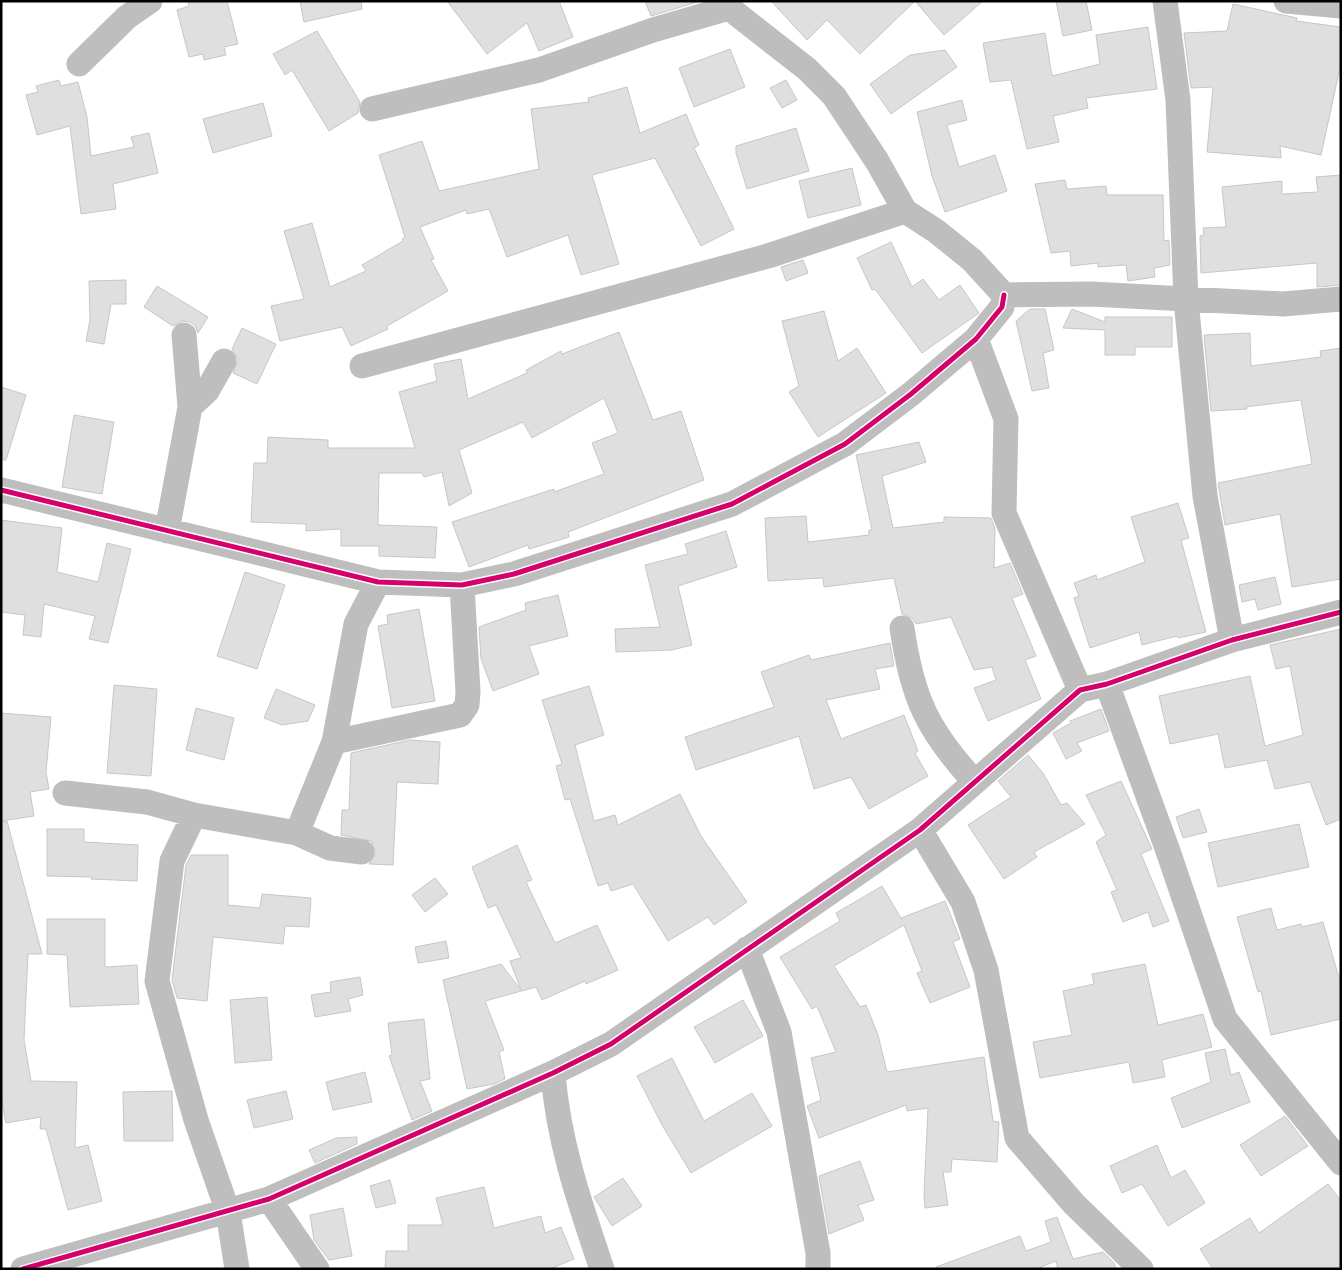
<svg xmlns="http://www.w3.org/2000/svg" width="1342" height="1270" font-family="'Open Sans',sans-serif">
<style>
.building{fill:#dfdfdf;stroke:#c7c7c7}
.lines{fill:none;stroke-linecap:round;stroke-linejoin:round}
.minor{stroke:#bebebe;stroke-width:25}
.cycleway-casing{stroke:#fff;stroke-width:8}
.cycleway{stroke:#d6006c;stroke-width:5}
</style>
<rect width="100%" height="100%" fill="#fff"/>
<!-- building -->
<path class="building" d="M 188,1 L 227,1 L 238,44 L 224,47 L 226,55 L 204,60 L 203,54 L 189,57 L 177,10 L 189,6 Z
M 300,1 L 361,1 L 362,9 L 304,22 Z
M 447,1 L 559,1 L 573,37 L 539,51 L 527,23 L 487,54 Z
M 645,1 L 701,1 L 651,16 Z
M 771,1 L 915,1 L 860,54 L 827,20 L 807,40 Z
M 915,1 L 983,1 L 944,35 Z
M 1056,1 L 1086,1 L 1092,30 L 1063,36 Z
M 1233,4 L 1297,18 L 1296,21 L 1341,27 L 1341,63 L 1321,155 L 1280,146 L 1281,158 L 1207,152 L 1213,87 L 1191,88 L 1184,33 L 1227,31 Z
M 1148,27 L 1157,89 L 1086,98 L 1088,108 L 1053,116 L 1059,142 L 1027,149 L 1011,80 L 990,82 L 983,43 L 1045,33 L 1052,76 L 1100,64 L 1096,35 Z
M 317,31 L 360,102 L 358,113 L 329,131 L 292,70 L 285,75 L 273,54 Z
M 730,49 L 745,87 L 694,107 L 679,68 Z
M 945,50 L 957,67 L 891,114 L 870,84 L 910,55 Z
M 59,80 L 61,86 L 78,82 L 87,117 L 91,156 L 134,147 L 131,137 L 149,133 L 158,173 L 113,184 L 116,209 L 81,214 L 70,126 L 37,135 L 26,95 L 38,92 L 36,86 Z
M 786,80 L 797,100 L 782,108 L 770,88 Z
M 627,87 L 640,133 L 686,114 L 699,145 L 694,148 L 734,229 L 701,246 L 655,158 L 592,175 L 619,264 L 581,275 L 568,235 L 507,257 L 489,209 L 467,214 L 466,210 L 420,227 L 434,259 L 431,260 L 448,291 L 387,326 L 388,329 L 351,346 L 342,327 L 280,341 L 271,306 L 304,299 L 284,231 L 312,223 L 330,287 L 366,271 L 362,265 L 403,241 L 402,239 L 405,237 L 379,155 L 422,141 L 439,191 L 539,169 L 531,109 L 589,102 L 588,98 Z
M 962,100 L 967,120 L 947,125 L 959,167 L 995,155 L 1007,191 L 945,212 L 932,176 L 917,112 Z
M 263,103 L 272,136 L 213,153 L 203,119 Z
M 796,128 L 809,171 L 747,189 L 736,153 L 736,146 Z
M 852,168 L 861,205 L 808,218 L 799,181 Z
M 1341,175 L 1341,285 L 1317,287 L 1317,263 L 1201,273 L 1200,236 L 1204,235 L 1203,228 L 1226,227 L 1222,187 L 1282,181 L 1282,194 L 1318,192 L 1316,177 Z
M 1065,180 L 1067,189 L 1106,186 L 1107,195 L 1163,195 L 1164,241 L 1169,240 L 1170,265 L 1154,268 L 1155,277 L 1128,281 L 1126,265 L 1098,267 L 1098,263 L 1071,266 L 1070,251 L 1051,253 L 1035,184 Z
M 891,242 L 912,287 L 923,279 L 939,300 L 960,285 L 979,313 L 922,353 L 875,289 L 872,290 L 857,258 Z
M 803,260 L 808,273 L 786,281 L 781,267 Z
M 126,280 L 126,304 L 111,304 L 104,344 L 86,341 L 90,320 L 89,281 Z
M 157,286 L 208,317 L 198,333 L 195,326 L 190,322 L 182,321 L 173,326 L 144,307 Z
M 1030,309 L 1045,309 L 1054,350 L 1043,353 L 1049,388 L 1032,391 L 1016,321 Z
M 1072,309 L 1105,322 L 1105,317 L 1172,317 L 1172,347 L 1135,347 L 1135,355 L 1105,355 L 1105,330 L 1063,328 Z
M 824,311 L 838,361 L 857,348 L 886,393 L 818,437 L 789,392 L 799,386 L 782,321 Z
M 242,328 L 276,344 L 257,384 L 233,373 L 238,360 L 232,349 Z
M 619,332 L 653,420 L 681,411 L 704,480 L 568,532 L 569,537 L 529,549 L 528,545 L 469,567 L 452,522 L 554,489 L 554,492 L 604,474 L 592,443 L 618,433 L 604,398 L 532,438 L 523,422 L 459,450 L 472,493 L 449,506 L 442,472 L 424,477 L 422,473 L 379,473 L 378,525 L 437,527 L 435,558 L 379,556 L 379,546 L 341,546 L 341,529 L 306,531 L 306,524 L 251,522 L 254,463 L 267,463 L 268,437 L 328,440 L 328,448 L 415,448 L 399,392 L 437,381 L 434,364 L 461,359 L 468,399 L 527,373 L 526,370 L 561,351 L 562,354 Z
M 1250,333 L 1251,366 L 1321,357 L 1320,351 L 1341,348 L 1341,579 L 1292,587 L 1280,514 L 1225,525 L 1218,483 L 1312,464 L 1301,400 L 1246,407 L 1247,409 L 1211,411 L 1204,335 Z
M 1,387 L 26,395 L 6,460 L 1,460 Z
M 74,415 L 114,422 L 102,494 L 62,487 Z
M 919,442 L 926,462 L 882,476 L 893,528 L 944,522 L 944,517 L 991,518 L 995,529 L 994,568 L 1010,563 L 1023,594 L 1012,598 L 1036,656 L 1025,660 L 1041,699 L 988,721 L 974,688 L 996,680 L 992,667 L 974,670 L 951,617 L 916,624 L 913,619 L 902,614 L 894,578 L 824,587 L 823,578 L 768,581 L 765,518 L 806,516 L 808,542 L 869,535 L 869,530 L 872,530 L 856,455 Z
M 1178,503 L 1189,538 L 1181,540 L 1206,632 L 1178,638 L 1177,636 L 1142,645 L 1139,632 L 1090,648 L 1074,598 L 1079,596 L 1074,583 L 1096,575 L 1097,580 L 1145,562 L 1131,517 Z
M 1,520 L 62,528 L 57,572 L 98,582 L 107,543 L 131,549 L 108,643 L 89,639 L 95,616 L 44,604 L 41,637 L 23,635 L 25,615 L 1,612 Z
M 726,531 L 737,567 L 678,586 L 692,645 L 672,650 L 616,652 L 615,629 L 660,627 L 645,565 L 688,554 L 685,544 Z
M 245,572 L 285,585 L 257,669 L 217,656 Z
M 1275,577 L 1281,604 L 1258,610 L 1255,599 L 1242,602 L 1239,585 Z
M 558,595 L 568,636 L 529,646 L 539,674 L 493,691 L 481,659 L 479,627 L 526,610 L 525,603 Z
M 419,609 L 435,701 L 392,708 L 378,626 L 388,624 L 387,615 Z
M 1341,629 L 1341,819 L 1326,825 L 1310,782 L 1275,789 L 1267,760 L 1225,768 L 1218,734 L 1170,744 L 1159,696 L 1250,676 L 1265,746 L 1303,735 L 1290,666 L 1276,669 L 1270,645 Z
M 890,643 L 894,666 L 875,669 L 880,689 L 826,700 L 841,739 L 904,715 L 918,751 L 915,753 L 928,776 L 869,809 L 851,777 L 814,789 L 799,736 L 696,770 L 685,737 L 774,707 L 761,672 L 809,655 L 811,660 Z
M 114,685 L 157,689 L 151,776 L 107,773 Z
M 589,686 L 604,735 L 575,745 L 594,821 L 615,815 L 618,825 L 680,794 L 701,836 L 747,902 L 714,925 L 708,917 L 668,941 L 633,884 L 611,891 L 608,883 L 598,886 L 570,799 L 565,800 L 556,766 L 562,764 L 542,700 Z
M 276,689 L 315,705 L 308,721 L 282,725 L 264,718 Z
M 196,708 L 234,718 L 224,760 L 186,750 Z
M 1101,709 L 1109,731 L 1077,743 L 1082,751 L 1066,759 L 1053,733 L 1071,723 L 1070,721 Z
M 1,713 L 51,717 L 46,772 L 49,789 L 30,792 L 34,816 L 1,821 Z
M 410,740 L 440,742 L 438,784 L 397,782 L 393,865 L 369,864 L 376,853 L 371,841 L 341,835 L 342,810 L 349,810 L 351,753 Z
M 1028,755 L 1043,773 L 1061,805 L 1067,803 L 1085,824 L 1034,852 L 1037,857 L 1004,879 L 968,825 L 1011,797 L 998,781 Z
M 1121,781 L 1152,849 L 1141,854 L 1169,921 L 1153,927 L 1148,912 L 1123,922 L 1111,892 L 1117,890 L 1096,842 L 1106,835 L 1086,795 Z
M 1199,809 L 1207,832 L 1183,838 L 1176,817 Z
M 7,821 L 42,954 L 28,954 L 24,1040 L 31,1081 L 77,1082 L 75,1148 L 88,1145 L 102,1201 L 68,1210 L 46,1129 L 40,1129 L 41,1117 L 6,1123 L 1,1098 L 1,822 Z
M 1299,824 L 1309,867 L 1218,887 L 1208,843 Z
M 47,829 L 84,829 L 84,842 L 138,845 L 137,881 L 91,879 L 92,877 L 47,876 Z
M 517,845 L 532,880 L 526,882 L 555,943 L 597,925 L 618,970 L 586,984 L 585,981 L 542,1000 L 536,987 L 485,1001 L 504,1050 L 499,1052 L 505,1079 L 494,1084 L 467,1089 L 443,980 L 501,964 L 521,990 L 510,961 L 521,958 L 496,905 L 488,908 L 472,867 Z
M 191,855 L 228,855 L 228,905 L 260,908 L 262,894 L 311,898 L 309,927 L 285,926 L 283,944 L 213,937 L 207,1001 L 177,998 L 172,980 L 186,865 Z
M 435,878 L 448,894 L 425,912 L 412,895 Z
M 882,886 L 902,920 L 901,918 L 945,901 L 960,939 L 953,942 L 970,987 L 930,1003 L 917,973 L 922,971 L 904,925 L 834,966 L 860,1007 L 866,1005 L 878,1035 L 887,1072 L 984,1057 L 993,1121 L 999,1122 L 997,1162 L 952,1159 L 951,1172 L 943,1172 L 948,1205 L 925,1208 L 924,1194 L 928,1108 L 907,1111 L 906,1105 L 819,1138 L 807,1106 L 821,1100 L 811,1058 L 836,1052 L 817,1006 L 812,1009 L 780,957 L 840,921 L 836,913 Z
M 1271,908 L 1277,930 L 1301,924 L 1302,927 L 1323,922 L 1341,985 L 1341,1019 L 1271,1035 L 1261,991 L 1258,992 L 1237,917 Z
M 47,919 L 105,919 L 105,967 L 137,965 L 139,1004 L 70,1007 L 67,955 L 47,954 Z
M 446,941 L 449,958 L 418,963 L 415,947 Z
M 1145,964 L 1158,1025 L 1203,1014 L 1212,1047 L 1162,1060 L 1165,1077 L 1133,1083 L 1129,1062 L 1040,1078 L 1033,1042 L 1072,1035 L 1063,991 L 1094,984 L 1092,974 Z
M 360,977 L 363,995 L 348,999 L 351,1011 L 315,1017 L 311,995 L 331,992 L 330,982 Z
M 267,997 L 272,1060 L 235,1063 L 230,1000 Z
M 743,1000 L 763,1036 L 715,1063 L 694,1027 Z
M 424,1019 L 430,1079 L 420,1081 L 432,1111 L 412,1120 L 389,1056 L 392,1055 L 388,1023 Z
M 1225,1049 L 1231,1075 L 1239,1072 L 1250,1102 L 1182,1128 L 1171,1098 L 1211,1082 L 1205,1053 Z
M 672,1058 L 704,1121 L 752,1093 L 772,1126 L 691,1173 L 662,1125 L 637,1076 Z
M 365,1072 L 372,1102 L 333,1110 L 326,1082 Z
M 172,1091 L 173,1141 L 124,1141 L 123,1092 Z
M 286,1091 L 293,1119 L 254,1128 L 247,1100 Z
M 1285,1116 L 1308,1146 L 1261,1176 L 1240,1145 Z
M 357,1137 L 357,1144 L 315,1163 L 309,1150 L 336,1138 Z
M 1157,1145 L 1171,1178 L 1185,1170 L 1205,1203 L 1168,1226 L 1142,1184 L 1122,1193 L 1110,1166 Z
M 860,1161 L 874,1200 L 858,1205 L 864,1220 L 829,1234 L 819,1176 Z
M 623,1178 L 642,1206 L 612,1226 L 594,1197 Z
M 390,1180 L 396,1203 L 376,1208 L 370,1186 Z
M 1328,1184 L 1341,1201 L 1341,1269 L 1213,1269 L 1200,1249 L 1250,1218 L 1259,1233 Z
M 484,1187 L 494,1228 L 541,1216 L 545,1233 L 561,1227 L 574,1259 L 550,1269 L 385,1269 L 386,1251 L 408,1251 L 408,1225 L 443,1225 L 436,1198 Z
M 343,1208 L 352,1256 L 329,1260 L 314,1240 L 310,1215 Z
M 1057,1217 L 1073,1259 L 1103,1252 L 1114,1263 L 1116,1269 L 1058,1269 L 1056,1261 L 1036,1269 L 937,1269 L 936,1267 L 1020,1236 L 1026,1251 L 1051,1242 L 1045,1221 Z"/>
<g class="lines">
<!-- minor -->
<path class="minor" d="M 725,1 L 729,8 L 807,69 L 834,96 L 877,161 L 905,211 L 936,231 L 972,260 L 1004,295 L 1091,294 L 1283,304 L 1341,299
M 1165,1 L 1178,100 L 1186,300 L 1205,496 L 1232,640
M 1286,1 L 1341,6
M 79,64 L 127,17 L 150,1
M 372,109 L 539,70 L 653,30 L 729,8
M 976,339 L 1006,419 L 1004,513 L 1080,690
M 362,366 L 768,256 L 905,211
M 190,407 L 207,391 L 224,361
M 1,490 L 378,582 L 462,585 L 514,574 L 732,504 L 845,444 L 911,394 L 976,339 L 1002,307 L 1004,295
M 167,531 L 190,407 L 184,335
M 902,628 C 912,697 927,730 974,781
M 1107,684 L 1168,851 L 1225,1019 L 1341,1163
M 334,742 L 460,715 L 467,705 L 468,692 L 462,585
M 65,793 L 147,802 L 194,815 L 297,833 L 330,848 L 362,852
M 194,815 L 172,861 L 157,981 L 196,1120 L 228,1212 L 237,1269
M 920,830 L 963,902 L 986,970 L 1017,1138 L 1074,1204 L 1141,1269
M 297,833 L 334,742 L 356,624 L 378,582
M 747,949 L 779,1032 L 818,1253 L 818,1269
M 553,1073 C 558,1141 580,1204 602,1269
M 269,1199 L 317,1269
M 23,1269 L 269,1199 L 553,1073 L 611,1044 L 920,830 L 1080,690 L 1107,684 L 1232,640 L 1341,612"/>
<!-- cycleway casing -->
<g class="cycleway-casing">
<path id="cycleway" d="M 1,490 L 378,582 L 462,585 L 514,574 L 732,504 L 845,444 L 911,394 L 976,339 L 1002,307 L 1004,295
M 23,1269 L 269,1199 L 553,1073 L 611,1044 L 920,830 L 1080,690 L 1107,684 L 1232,640 L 1341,612"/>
</g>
<!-- cycleway -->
<use href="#cycleway" class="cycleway"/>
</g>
<!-- border -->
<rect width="1342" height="1270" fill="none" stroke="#000000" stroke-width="5"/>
</svg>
